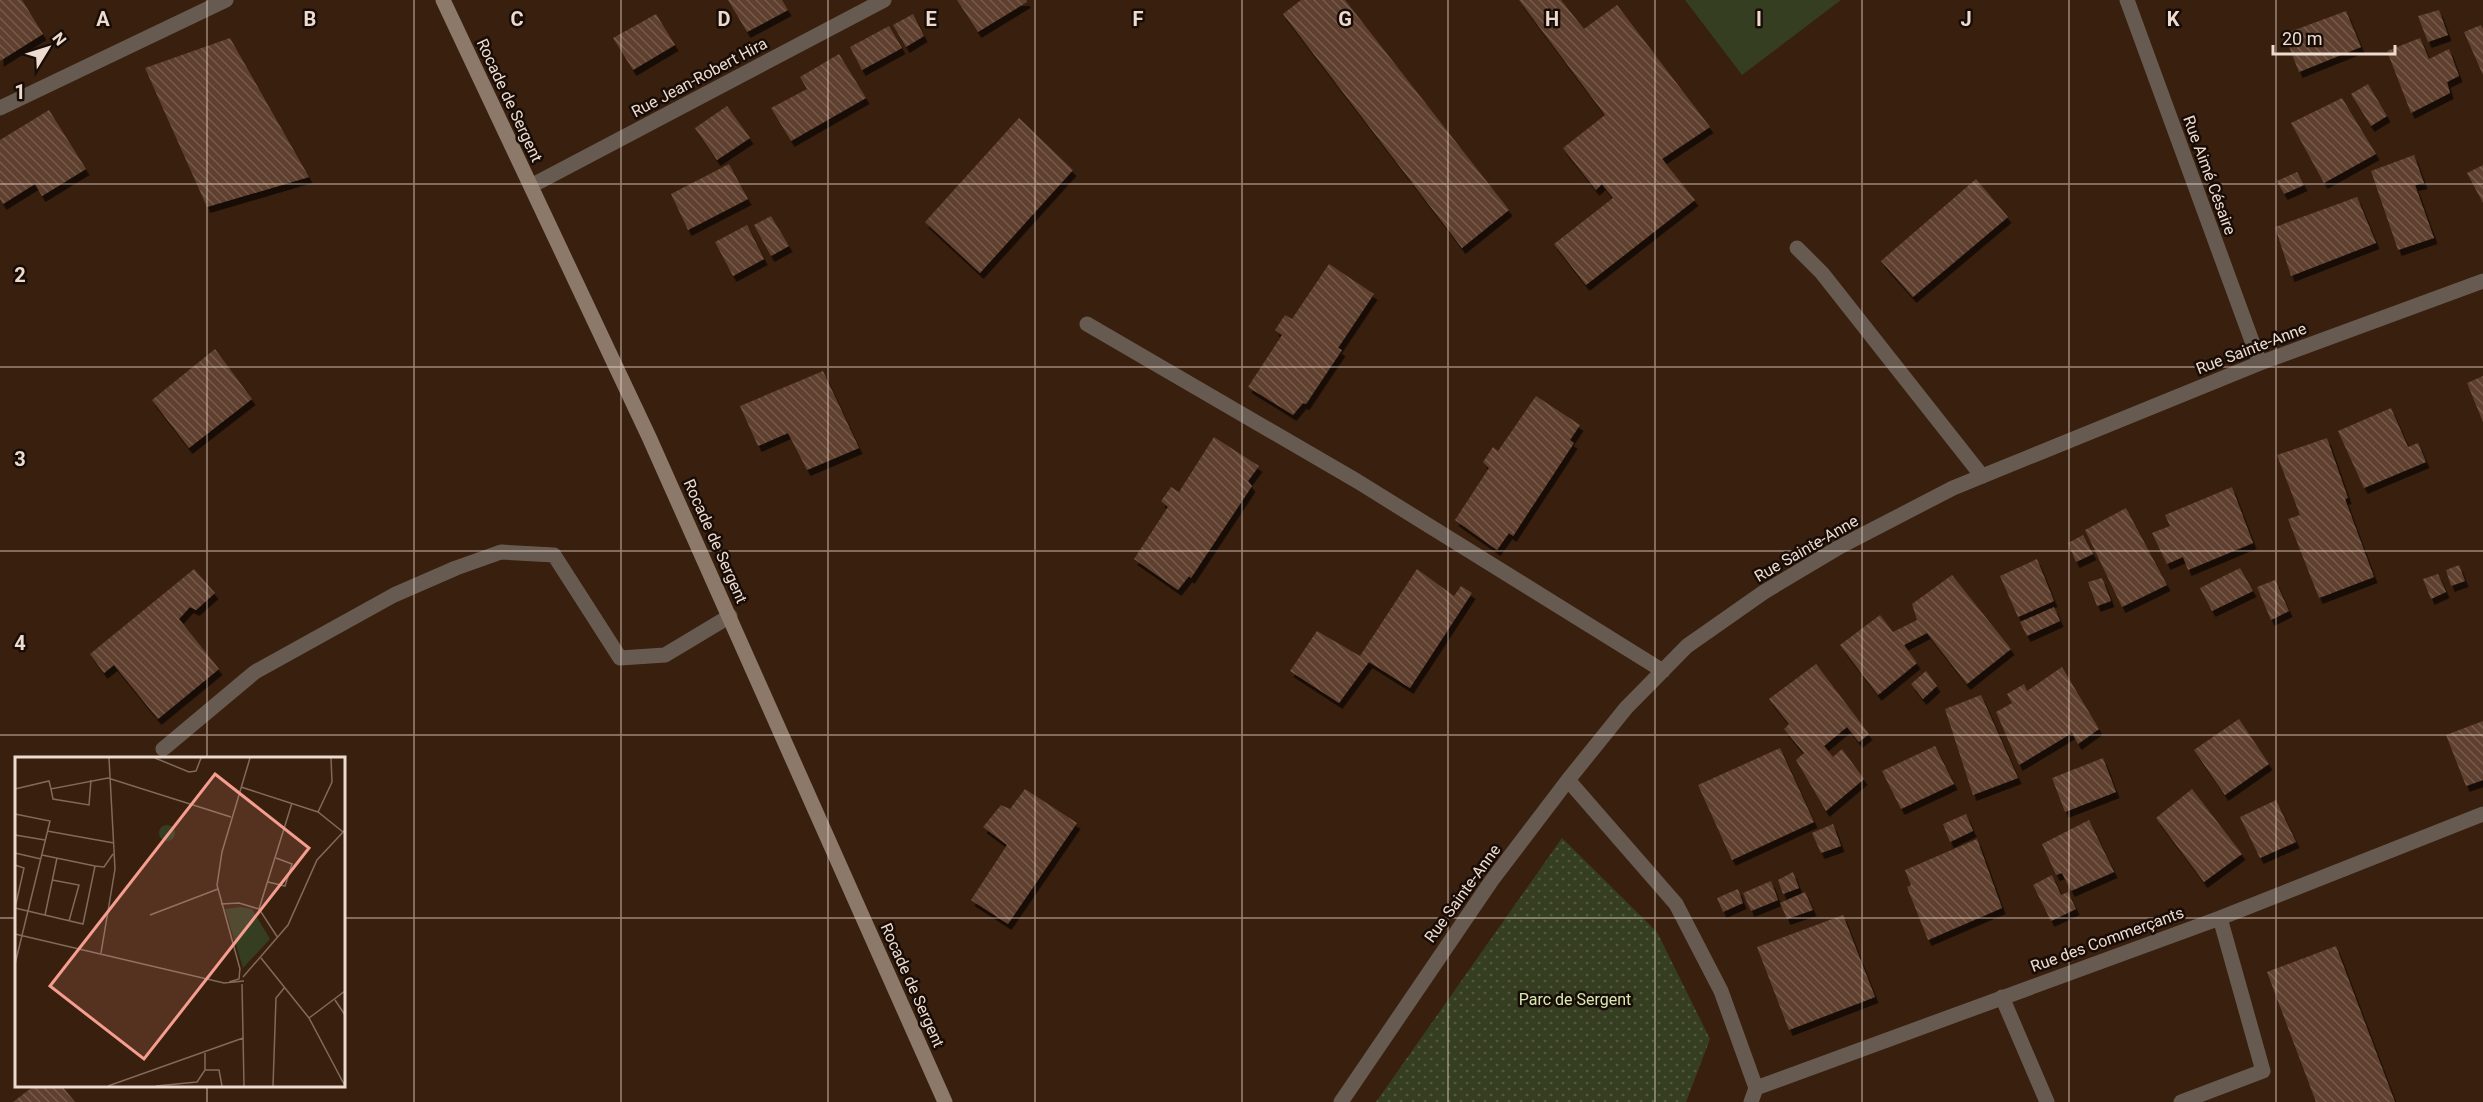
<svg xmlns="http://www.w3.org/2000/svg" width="2483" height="1102" font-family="Roboto,sans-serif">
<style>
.park{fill:url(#park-dots)}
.garden{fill:#363e22}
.building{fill:url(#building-back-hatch);filter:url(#shadow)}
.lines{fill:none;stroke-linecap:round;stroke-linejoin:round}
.service{stroke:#675b51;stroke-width:15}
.minor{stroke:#675b51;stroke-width:15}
.tertiary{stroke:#675b51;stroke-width:15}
.secondary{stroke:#8c7969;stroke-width:15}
.grid{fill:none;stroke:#eddbd0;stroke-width:1.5;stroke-opacity:0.55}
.labels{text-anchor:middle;stroke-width:5;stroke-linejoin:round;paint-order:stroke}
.street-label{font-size:16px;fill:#eddbd0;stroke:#180c06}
.park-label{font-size:16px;fill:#d8eab2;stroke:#180c06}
.inset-road{fill:none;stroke:#816a5c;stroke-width:1.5}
.view{fill:#f59d8f;fill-opacity:0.15;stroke:#f59d8f;stroke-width:3}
.inset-edge{fill:none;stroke:#eddbd0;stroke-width:3}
.grid-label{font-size:20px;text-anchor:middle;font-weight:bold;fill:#eddbd0;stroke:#180c06;stroke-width:5;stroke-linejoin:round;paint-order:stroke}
</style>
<defs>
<pattern id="park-dots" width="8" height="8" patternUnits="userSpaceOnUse" patternTransform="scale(1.5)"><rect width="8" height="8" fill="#363e22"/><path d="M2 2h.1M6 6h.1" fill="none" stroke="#535941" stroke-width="1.8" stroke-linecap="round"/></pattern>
<pattern id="building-back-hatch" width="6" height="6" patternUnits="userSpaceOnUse" patternTransform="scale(1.5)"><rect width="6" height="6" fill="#5e402f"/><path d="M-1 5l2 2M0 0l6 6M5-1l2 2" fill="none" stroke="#755b4c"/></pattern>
<filter id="shadow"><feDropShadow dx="3.5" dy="6" stdDeviation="0" flood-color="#0009"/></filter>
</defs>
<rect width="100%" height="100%" fill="#391f0e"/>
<!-- park -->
<path class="park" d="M 1562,838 L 1657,932 L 1710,1039 L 1686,1102 L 1376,1102 Z"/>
<!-- garden -->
<path class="garden" d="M 1685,0 L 1841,0 L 1742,75 Z"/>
<!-- building -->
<path class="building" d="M 0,0 L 22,0 L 43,34 L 0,61 Z
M 728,0 L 782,0 L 788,10 L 747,32 Z
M 957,0 L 1026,0 L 1027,2 L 978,32 Z
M 1301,0 L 1345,0 L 1509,210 L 1462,248 L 1283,14 Z
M 1519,0 L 1561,0 L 1584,29 L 1617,5 L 1710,127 L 1662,159 L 1695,200 L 1586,285 L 1554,244 L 1613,198 L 1602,184 L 1596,190 L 1563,148 L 1605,115 Z
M 2439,10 L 2448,35 L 2428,42 L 2418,16 Z
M 2346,11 L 2361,47 L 2299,72 L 2284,34 Z
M 656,14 L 675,45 L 633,70 L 613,38 Z
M 913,14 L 924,36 L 906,47 L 893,25 Z
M 2481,25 L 2483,29 L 2483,75 L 2464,32 Z
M 889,26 L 902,48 L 862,70 L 850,47 Z
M 230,38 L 309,177 L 207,207 L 145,68 Z
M 2420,38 L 2429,59 L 2449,49 L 2459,76 L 2447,82 L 2450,93 L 2411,113 L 2387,51 Z
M 839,54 L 866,98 L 791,141 L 771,108 L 807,89 L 800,77 Z
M 2368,84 L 2387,116 L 2371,126 L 2351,94 Z
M 2342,98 L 2376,154 L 2324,183 L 2291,123 Z
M 727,106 L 750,138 L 717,160 L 695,128 Z
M 49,110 L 86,169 L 42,196 L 35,184 L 3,204 L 0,199 L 0,140 Z
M 1019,118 L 1073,170 L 980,273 L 925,222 Z
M 2414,155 L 2424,183 L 2415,185 L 2434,238 L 2398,250 L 2371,171 Z
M 729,164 L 748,199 L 688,230 L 671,194 Z
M 2483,165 L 2483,203 L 2467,173 Z
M 2297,172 L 2304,185 L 2284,194 L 2277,181 Z
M 1976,179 L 2008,217 L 1913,297 L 1881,261 Z
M 2357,197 L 2376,243 L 2291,276 L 2275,227 Z
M 771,216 L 789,246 L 771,256 L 754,225 Z
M 747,225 L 764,259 L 733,276 L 715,242 Z
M 1329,264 L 1374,294 L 1338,348 L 1342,350 L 1306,404 L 1303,403 L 1293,415 L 1248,387 L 1282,335 L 1275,330 L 1285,315 L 1292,319 Z
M 215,349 L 252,399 L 189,448 L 152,400 Z
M 823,371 L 859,448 L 807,470 L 788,433 L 758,446 L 740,406 Z
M 2483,376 L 2483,422 L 2467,383 Z
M 1536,396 L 1580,425 L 1570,440 L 1574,443 L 1513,536 L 1509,533 L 1497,550 L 1455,520 L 1489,468 L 1483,462 L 1493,447 L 1498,451 Z
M 2391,408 L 2408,447 L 2418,443 L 2426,462 L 2364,488 L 2338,431 Z
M 1214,437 L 1259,466 L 1248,481 L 1252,486 L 1191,578 L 1189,576 L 1178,590 L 1134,559 L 1168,507 L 1161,501 L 1171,487 L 1179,492 Z
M 2327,438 L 2348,498 L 2345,499 L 2374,577 L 2319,598 L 2288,519 L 2300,515 L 2277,455 Z
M 2232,487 L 2253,543 L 2188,570 L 2183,557 L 2167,564 L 2152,533 L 2170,526 L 2165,515 Z
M 2126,508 L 2167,585 L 2122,607 L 2085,530 Z
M 2083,535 L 2093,554 L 2076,562 L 2068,543 Z
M 2037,559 L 2054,601 L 2018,617 L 2000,576 Z
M 2459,565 L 2465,581 L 2451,586 L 2446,570 Z
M 2240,568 L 2253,591 L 2212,611 L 2200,588 Z
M 194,569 L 215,593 L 196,610 L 190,607 L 179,619 L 219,669 L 158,719 L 114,665 L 104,673 L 90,654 Z
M 1417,569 L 1454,596 L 1461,586 L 1472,593 L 1410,688 L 1369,662 L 1339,703 L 1290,671 L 1317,631 L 1360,656 Z
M 2438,574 L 2446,592 L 2431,599 L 2423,579 Z
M 1952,575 L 2011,649 L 1967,684 L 1927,633 L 1904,645 L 1917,663 L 1878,695 L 1840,645 L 1880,615 L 1893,632 L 1917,620 L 1912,604 Z
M 2102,578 L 2111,601 L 2097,606 L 2088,582 Z
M 2275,580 L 2289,611 L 2271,620 L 2257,587 Z
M 2054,607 L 2060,621 L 2027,636 L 2020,622 Z
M 1816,664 L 1869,734 L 1859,742 L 1847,727 L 1824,746 L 1833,757 L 1842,749 L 1864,779 L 1826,811 L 1796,760 L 1804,753 L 1784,729 L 1789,724 L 1769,699 Z
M 2062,667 L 2099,729 L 2078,744 L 2072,733 L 2019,765 L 1996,712 L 2012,703 L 2007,694 L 2024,684 L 2027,691 Z
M 1926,671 L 1937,686 L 1923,699 L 1911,684 Z
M 1981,695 L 2018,778 L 1973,795 L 1945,709 Z
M 2239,719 L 2269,764 L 2225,795 L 2194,750 Z
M 2483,721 L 2483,780 L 2466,786 L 2446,735 Z
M 1935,746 L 1954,784 L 1901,809 L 1882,771 Z
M 1780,748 L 1814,822 L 1732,860 L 1698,785 Z
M 2103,758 L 2116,792 L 2065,812 L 2052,778 Z
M 1025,789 L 1077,823 L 1008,924 L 971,900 L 1007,845 L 983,827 L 1001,805 L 1010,809 Z
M 2192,789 L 2242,854 L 2204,882 L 2156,818 Z
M 2276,800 L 2296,842 L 2260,858 L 2240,817 Z
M 1966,814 L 1973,831 L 1950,842 L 1943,824 Z
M 2089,820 L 2114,872 L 2071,891 L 2062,873 L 2056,875 L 2042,844 Z
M 1833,824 L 1841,846 L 1821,853 L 1812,833 Z
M 1977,839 L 2002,908 L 1928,940 L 1907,887 L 1911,885 L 1905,870 Z
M 1793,872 L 1799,888 L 1783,894 L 1778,880 Z
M 2052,875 L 2061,895 L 2068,892 L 2076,909 L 2051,921 L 2033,885 Z
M 1771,881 L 1778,900 L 1751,911 L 1743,893 Z
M 1738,889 L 1743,903 L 1723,912 L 1717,898 Z
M 1805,892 L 1813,910 L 1787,919 L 1780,903 Z
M 1843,915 L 1875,997 L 1789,1030 L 1757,947 Z
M 2336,946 L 2395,1102 L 2316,1102 L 2267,972 Z
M 34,1086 L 62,1086 L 75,1102 L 13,1102 Z"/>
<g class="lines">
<!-- service -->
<path class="service" d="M 0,108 L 226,0
M 1797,248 L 1822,273 L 1982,476
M 163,749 L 255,672 L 394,595 L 456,568 L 501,552 L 554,555 L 620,658 L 665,655 L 730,616"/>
<!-- minor -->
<path class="minor" d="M 2127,0 L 2260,363
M 1087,324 L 1357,481 L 1663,671
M 1568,780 L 1676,904 L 1721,991 L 1756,1088
M 2002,997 L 2047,1102
M 1341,1102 L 1492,880 L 1568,780 L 1626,708 L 1687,646 L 1764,592 L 1841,546 L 1953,488 L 2260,363 L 2483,281
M 1751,1102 L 1756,1088 L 2220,918 L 2483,814
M 2181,1102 L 2263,1071 L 2220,918"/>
<!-- tertiary -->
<path class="tertiary" d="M 531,186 L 884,0"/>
<!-- secondary -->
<path class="secondary" d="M 443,0 L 649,437 L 945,1102"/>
</g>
<!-- grid -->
<path class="grid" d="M 207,0 L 207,758M 414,0 L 414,1102M 621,0 L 621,1102M 828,0 L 828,1102M 1035,0 L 1035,1102M 1242,0 L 1242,1102M 1448,0 L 1448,1102M 1655,0 L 1655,1102M 1862,0 L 1862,1102M 2069,0 L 2069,1102M 2276,0 L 2276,1102M 0,184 L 2483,184M 0,367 L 2483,367M 0,551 L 2483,551M 0,735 L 2483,735M 0,918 L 16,918M 344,918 L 2483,918M 207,1086 L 207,1102"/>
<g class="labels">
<!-- street labels -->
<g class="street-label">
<text transform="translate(699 77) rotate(-28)" y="6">Rue Jean-Robert Hira</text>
<text transform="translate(510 100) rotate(65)" y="6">Rocade de Sergent</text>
<text transform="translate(2210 175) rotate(70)" y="6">Rue Aimé Césaire</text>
<text transform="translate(2251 348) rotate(-21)" y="6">Rue Sainte-Anne</text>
<text transform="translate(716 541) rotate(66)" y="6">Rocade de Sergent</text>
<text transform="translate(1806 548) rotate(-30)" y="6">Rue Sainte-Anne</text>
<text transform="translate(1462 893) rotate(-54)" y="6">Rue Sainte-Anne</text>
<text transform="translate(2107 939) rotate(-20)" y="6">Rue des Commerçants</text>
<text transform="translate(913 985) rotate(66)" y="6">Rocade de Sergent</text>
</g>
<!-- park labels -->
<g class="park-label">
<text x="1575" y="1005">Parc de Sergent</text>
</g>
</g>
<!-- overview -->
<g transform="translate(15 757)">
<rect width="330" height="330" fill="#391f0e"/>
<path d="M 225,150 L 237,152 L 255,182 L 228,211 L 210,152 Z" fill="#363e22"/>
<path d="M144 76a8 8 0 1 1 16 0a8 8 0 1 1-16 0Z" fill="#363e22"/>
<path class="inset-road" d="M 140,1 L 174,15 L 181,14 L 186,1M 226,30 L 303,55 L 328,75M 0,32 L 34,24 L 36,32 L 93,21 L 216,60M 36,32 L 38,42 L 74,48 L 76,23M 303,55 L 317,25 L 316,1M 0,57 L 35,64 L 0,207M 32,74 L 99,86M 0,78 L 30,83M 0,96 L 26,102M 27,98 L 80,109M 0,108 L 9,111 L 0,151M 37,123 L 64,128 L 54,164M 253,125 L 270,129 L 277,107 L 261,101M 206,147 L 224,146 L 244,152M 0,151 L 68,167 L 80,109 L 89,110 L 98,97M 30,158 L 42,101M 135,158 L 203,132M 0,177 L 209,226 L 229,224M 263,181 L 244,152 L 277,46M 86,196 L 100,112 L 94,1M 246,201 L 294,261 L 330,329M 225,212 L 202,128 L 207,95 L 235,1M 228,220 L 273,168 L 302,103 L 330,73M 214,225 L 224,222 L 225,211M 227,227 L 229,329M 320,243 L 330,258M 294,261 L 330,234M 190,313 L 204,313 L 207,329M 93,329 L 228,281M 141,329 L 182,325 L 190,313 L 190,294M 258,329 L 261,241 L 270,230"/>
<path class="view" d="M 200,17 L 294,91 L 129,302 L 35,229 Z"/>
<rect width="330" height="330" class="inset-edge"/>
</g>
<g class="grid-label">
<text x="103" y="26">A</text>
<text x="310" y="26">B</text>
<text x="517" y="26">C</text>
<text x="724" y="26">D</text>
<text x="931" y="26">E</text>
<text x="1138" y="26">F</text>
<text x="1345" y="26">G</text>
<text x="1552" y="26">H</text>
<text x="1759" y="26">I</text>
<text x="1966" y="26">J</text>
<text x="2173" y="26">K</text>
<text x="20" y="99">1</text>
<text x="20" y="282">2</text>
<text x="20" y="466">3</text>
<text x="20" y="650">4</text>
</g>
<!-- north arrow -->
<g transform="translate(48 48) rotate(52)" stroke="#180c06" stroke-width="4.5" paint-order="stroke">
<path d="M0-4.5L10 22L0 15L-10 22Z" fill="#eddbd0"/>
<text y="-9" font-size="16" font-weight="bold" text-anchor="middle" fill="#eddbd0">N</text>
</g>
<!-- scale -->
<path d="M2273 45v9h122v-9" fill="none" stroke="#eddbd0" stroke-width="3"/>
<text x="2282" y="45" font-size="18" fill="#eddbd0" stroke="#180c06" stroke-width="4.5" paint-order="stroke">20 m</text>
</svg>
